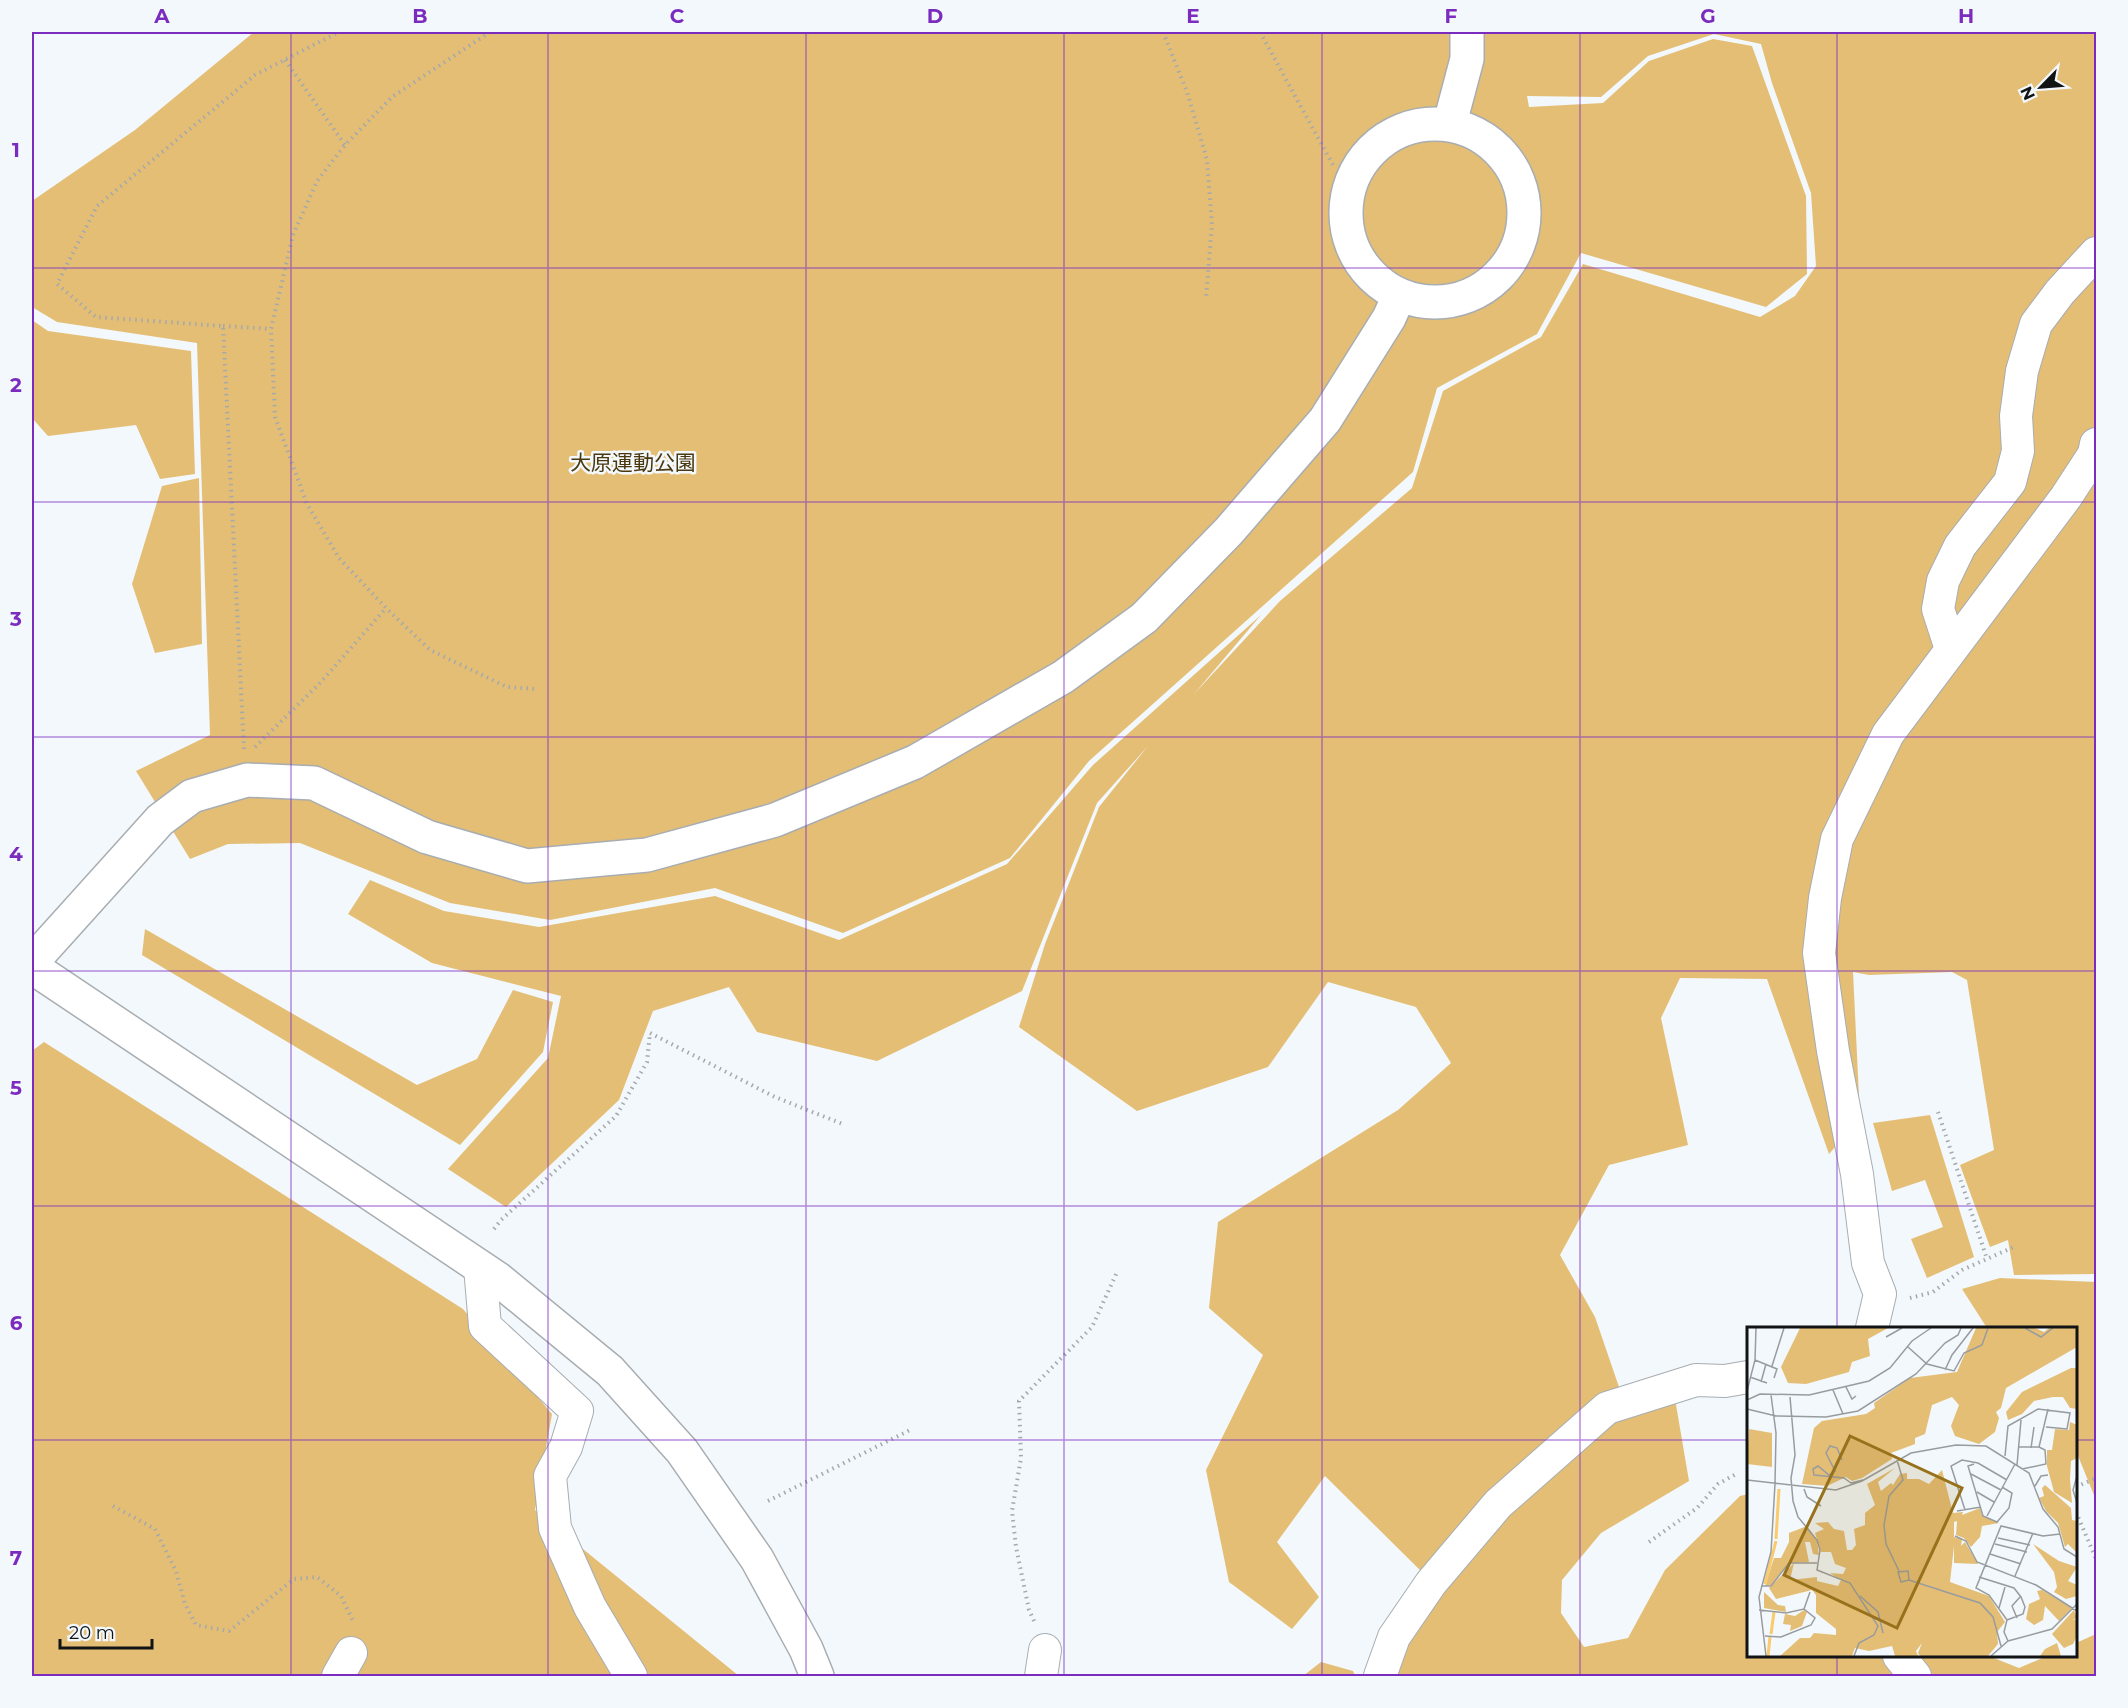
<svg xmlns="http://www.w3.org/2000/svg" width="2128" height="1708" font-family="Montserrat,'Noto Sans JP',sans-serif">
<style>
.green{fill:#e4be75}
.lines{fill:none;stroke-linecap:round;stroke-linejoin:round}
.street-casing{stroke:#a8adb1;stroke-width:34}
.secondary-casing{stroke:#a8adb1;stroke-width:36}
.path{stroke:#a5a9ac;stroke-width:4;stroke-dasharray:1.5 4.5;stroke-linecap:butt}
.street{stroke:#fff;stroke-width:32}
.secondary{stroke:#fff;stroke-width:33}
.grid{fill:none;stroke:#7b2cbf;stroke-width:1.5;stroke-opacity:0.55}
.labels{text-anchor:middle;stroke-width:5;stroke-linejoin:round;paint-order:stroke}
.park-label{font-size:21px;fill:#4b380f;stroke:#f2f8fc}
.inset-river{fill:none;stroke:#faca6b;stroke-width:3}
.inset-road{fill:none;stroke:#989c9f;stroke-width:1.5}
.view{fill:#97711b;fill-opacity:0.15;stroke:#97711b;stroke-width:3}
.inset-edge{fill:none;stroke:#111314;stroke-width:3}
.neatline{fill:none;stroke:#7b2cbf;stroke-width:2}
.grid-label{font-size:20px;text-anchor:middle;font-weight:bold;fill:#7b2cbf}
</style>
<rect width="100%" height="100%" fill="#f2f8fc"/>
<!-- green -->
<path class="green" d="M 254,32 L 2096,32 L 2096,1274 L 2014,1275 L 2008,1240 L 1990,1247 L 1960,1165 L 1994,1150 L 1967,980 L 1952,972 L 1869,975 L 1853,972 L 1860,1118 L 1829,1154 L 1767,979 L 1680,978 L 1661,1018 L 1688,1145 L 1609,1165 L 1560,1255 L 1595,1317 L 1620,1390 L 1423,1573 L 1325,1476 L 1277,1542 L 1319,1597 L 1292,1629 L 1229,1582 L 1206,1470 L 1263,1355 L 1209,1308 L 1218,1222 L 1398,1110 L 1451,1063 L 1416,1007 L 1328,982 L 1268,1067 L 1137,1111 L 1019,1027 L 1045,944 L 1099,807 L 1148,746 L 1097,803 L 1022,991 L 877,1061 L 757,1032 L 729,987 L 653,1011 L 619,1100 L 506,1207 L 448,1169 L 548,1058 L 561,996 L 432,963 L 348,914 L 370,880 L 444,911 L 539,927 L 715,896 L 839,940 L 1007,864 L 1093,765 L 1261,615 L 1194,694 L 1280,601 L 1412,488 L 1443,391 L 1541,337 L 1583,264 L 1760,317 L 1795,296 L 1816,266 L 1811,193 L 1772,83 L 1761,44 L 1714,34 L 1648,56 L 1601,97 L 1527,96 L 1529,107 L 1603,103 L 1649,61 L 1713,39 L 1752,46 L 1806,196 L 1807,274 L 1766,307 L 1581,253 L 1537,334 L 1437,388 L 1413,472 L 1089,761 L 1010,858 L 843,933 L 715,888 L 550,920 L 450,903 L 300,843 L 228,844 L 190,859 L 136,771 L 210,735 L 197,343 L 57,322 L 32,307 L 32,201 L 135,130 Z
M 32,320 L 48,331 L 191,351 L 195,474 L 160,479 L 136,425 L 48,436 L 32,418 Z
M 199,478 L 202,644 L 155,653 L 132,584 L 162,486 Z
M 145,929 L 417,1085 L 477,1059 L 513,990 L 553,1002 L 543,1052 L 460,1145 L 142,955 Z
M 44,1042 L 463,1309 L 552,1414 L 535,1510 L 739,1676 L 32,1676 L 32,1051 Z
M 1930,1115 L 1974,1257 L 1927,1278 L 1911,1239 L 1943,1227 L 1925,1180 L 1892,1191 L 1873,1123 Z
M 2000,1278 L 2096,1282 L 2096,1500 L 2076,1451 L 2076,1328 L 1987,1328 L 1962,1289 Z
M 1674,1393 L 1689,1481 L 1601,1533 L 1562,1580 L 1561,1613 L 1584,1647 L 1628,1638 L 1665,1570 L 1740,1496 L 1748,1494 L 1748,1656 L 1891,1656 L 1907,1676 L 1388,1676 L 1399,1638 L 1503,1509 L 1609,1411 Z
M 2096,1634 L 2096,1676 L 1932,1676 L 1919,1658 L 1920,1656 L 1989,1656 L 2019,1668 L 2047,1656 L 2076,1656 L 2076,1643 Z
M 1321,1662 L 1353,1671 L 1355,1676 L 1303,1676 Z"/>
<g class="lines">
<!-- street casing -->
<g class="street-casing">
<path id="street" d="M 1951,649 L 1938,609 L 1943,581 L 1960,546 L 2010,482 L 2018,451 L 2016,416 L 2022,371 L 2036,324 L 2060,292 L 2096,253
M 480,1267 L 485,1326 L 577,1411 L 566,1447 L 550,1476 L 555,1528 L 590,1607 L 631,1676
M 1872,1328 L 1880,1294 L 1868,1263 L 1857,1174 L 1833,1051 L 1819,953 L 1825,898 L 1837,839 L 1888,734 L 2066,497 L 2094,454 L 2096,444
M 1899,1656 L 1915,1676
M 338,1676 L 351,1653
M 1041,1676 L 1045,1650
M 1380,1676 L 1394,1637 L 1431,1583 L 1498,1504 L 1607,1408 L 1696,1380 L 1725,1381 L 1748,1377"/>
</g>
<!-- secondary casing -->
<g class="secondary-casing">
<path id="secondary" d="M 1450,123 L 1467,59 L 1467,32
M1346 213a89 89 0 1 1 178 0a89 89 0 1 1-178 0Z
M 32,962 L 160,820 L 192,796 L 247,780 L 314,783 L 427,837 L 527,866 L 647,855 L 775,820 L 915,762 L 1063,677 L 1144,618 L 1229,531 L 1325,420 L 1389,318 L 1399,296
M 32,967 L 498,1279 L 610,1371 L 682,1451 L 757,1559 L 806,1649 L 817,1676"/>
</g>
<!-- path -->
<path class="path" d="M 490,32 L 392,97 L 345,145 L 317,181 L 293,235 L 271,329 L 275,417 L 307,504 L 339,558 L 386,608 L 430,650 L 507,687 L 536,689
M 1163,32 L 1187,92 L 1207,160 L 1212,224 L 1206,298
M 1260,32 L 1334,167
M 285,60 L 345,145
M 223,326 L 271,329
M 255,747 L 319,684 L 386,608
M 244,749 L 223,326 L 96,317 L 57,284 L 97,206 L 255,75 L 339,32
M 1938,1112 L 1987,1259
M 494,1229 L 501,1220 L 616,1116 L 647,1062 L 650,1033 L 775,1097 L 845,1125
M 1910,1298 L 1933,1292 L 1962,1270 L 2016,1246
M 2076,1487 L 2096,1478
M 768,1501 L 910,1430
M 113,1506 L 155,1529 L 176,1571 L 185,1604 L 196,1625 L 229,1631 L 294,1579 L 317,1577 L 341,1596 L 354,1623
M 2076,1512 L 2096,1559
M 1649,1542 L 1697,1508 L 1718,1484 L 1738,1473
M 1034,1621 L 1029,1610 L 1016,1547 L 1012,1511 L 1021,1458 L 1019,1401 L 1092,1327 L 1118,1270"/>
<!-- street -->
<use href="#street" class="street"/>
<!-- secondary -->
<use href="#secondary" class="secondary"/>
</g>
<!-- grid -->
<path class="grid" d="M 291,32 L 291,1676M 548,32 L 548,1676M 806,32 L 806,1676M 1064,32 L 1064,1676M 1322,32 L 1322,1676M 1580,32 L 1580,1676M 1837,32 L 1837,1328M 32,268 L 2096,268M 32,502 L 2096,502M 32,737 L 2096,737M 32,971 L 2096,971M 32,1206 L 2096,1206M 32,1440 L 1748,1440M 2076,1440 L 2096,1440M 1837,1656 L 1837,1676"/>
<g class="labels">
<!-- park labels -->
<g class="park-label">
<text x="633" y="470">大原運動公園</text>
</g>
</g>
<!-- overview -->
<g transform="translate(1747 1327)">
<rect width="330" height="330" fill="#f2f8fc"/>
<path d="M 53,1 L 141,1 L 121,12 L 123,29 L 105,35 L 102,45 L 59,57 L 41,56 L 34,40 ZM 229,1 L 288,1 L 297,5 L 302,1 L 330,1 L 330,20 L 259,61 L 254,81 L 249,85 L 252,91 L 248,105 L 232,117 L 208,109 L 204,99 L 212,78 L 205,70 L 185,78 L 178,107 L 168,111 L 168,117 L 144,126 L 145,132 L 115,151 L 105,154 L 99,150 L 80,159 L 55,157 L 67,101 L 75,94 L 119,87 L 128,81 L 127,76 L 163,51 L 210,45 ZM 324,41 L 330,41 L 330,82 L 323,81 L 316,70 L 306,70 L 287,74 L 275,87 L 261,93 L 259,85 L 275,65 ZM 323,95 L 330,98 L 330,131 L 324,134 L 323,152 L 325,176 L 307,165 L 300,139 L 300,123 L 305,123 L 308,102 L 322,103 ZM 2,102 L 25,106 L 25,140 L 0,137 ZM 148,141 L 131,155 L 134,164 L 144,156 L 146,158 L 153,147 L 160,146 L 160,152 L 172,152 L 182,157 L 195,143 L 206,186 L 216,185 L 215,188 L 233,181 L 235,188 L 252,196 L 235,199 L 233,210 L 224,220 L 217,211 L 209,208 L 210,194 L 207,195 L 207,210 L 215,212 L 214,219 L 218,215 L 231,237 L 207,236 L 207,219 L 203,255 L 242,269 L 258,295 L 250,305 L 251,317 L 241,329 L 173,329 L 171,326 L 175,316 L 169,324 L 171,329 L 148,329 L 145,319 L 122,324 L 108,321 L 105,329 L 33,329 L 53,311 L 63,311 L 67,306 L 89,308 L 89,302 L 69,286 L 69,268 L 65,263 L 29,272 L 22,261 L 47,236 L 43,253 L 70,250 L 70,254 L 91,259 L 94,253 L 83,246 L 96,247 L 99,241 L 88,237 L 84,225 L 74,225 L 68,206 L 77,202 L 68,196 L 81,195 L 87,202 L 97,204 L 100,223 L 105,223 L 109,218 L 107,202 L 118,198 L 118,186 L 128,178 L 120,157 ZM 298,158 L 324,181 L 325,193 L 330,194 L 330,226 L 321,217 L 318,220 L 311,196 L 299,184 L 292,171 L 297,169 L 295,161 ZM 60,199 L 70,213 L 72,228 L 66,227 L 63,215 L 58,215 L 62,235 L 42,236 L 24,258 L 18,259 L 27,231 L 34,231 L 42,215 L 42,206 ZM 286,217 L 312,234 L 330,240 L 321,254 L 330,258 L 330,269 L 319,272 L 307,265 L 310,260 L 307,245 ZM 295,263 L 325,281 L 312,294 L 298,279 L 296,293 L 287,298 L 279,292 L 282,277 L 293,272 L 290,264 ZM 17,265 L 31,278 L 38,279 L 39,285 L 17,281 ZM 57,283 L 60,285 L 55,299 L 43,304 L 44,298 L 36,297 L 38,287 L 48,289 ZM 327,283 L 330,291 L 325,293 L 330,292 L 330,309 L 326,317 L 317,321 L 305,307 ZM 310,316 L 314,329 L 293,329 L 298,322 Z" fill="#e4be75"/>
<path class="inset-river" d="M 29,212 L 32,162M 18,257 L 29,214M 24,307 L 27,285M 21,329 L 23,310"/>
<path class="inset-road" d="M 278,1 L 294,10 L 306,1M 139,10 L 155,1M 161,20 L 180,37 L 207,44 L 217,26 L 235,18 L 241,1M 8,33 L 30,42 L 27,51M 25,39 L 37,1M 198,43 L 205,28 L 226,1M 3,50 L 20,56M 14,55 L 19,37M 99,60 L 105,72 L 109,69M 86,63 L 96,87M 0,64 L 8,33 L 9,1M 43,70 L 48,128 L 44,151 L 46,174 L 51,190 L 70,213 L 73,223 L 70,243 L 103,256 L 131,299 L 127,308 L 112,316 L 107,329M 0,73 L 13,67 L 62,68 L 122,54 L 143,41 L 165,14 L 184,1M 0,82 L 29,89 L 79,90 L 111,84 L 169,47 L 198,16 L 211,8 L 214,1M 272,120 L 292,120M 292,120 L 301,82M 284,121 L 287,100M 258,129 L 261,99 L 291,82 L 323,86 L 320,102 L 299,100M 95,133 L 90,121 L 83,119 L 79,126 L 88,144 L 82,148 L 71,139 L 66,142 L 67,148 L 97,151 L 104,156 L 116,153M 150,133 L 156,153 L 142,169 L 137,198 L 139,217 L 152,244M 227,137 L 221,139 L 236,189 L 250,195 L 262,181 L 265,166 L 255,160M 270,138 L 274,93M 275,142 L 299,137 L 298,123 L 292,120M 224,147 L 254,163M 330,149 L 326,163 L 330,176M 0,153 L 89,163 L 115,154 L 164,126 L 209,118 L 239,119 L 282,146 L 296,182 L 311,200 L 317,222 L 330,230M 288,159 L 294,149 L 301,148M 57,162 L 60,170 L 74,179M 230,165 L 247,175M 218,183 L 204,139 L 215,133 L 231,136 L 260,153M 210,184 L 234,180M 240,189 L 268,137M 208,209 L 219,214 L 230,235 L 289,258 L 330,284M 251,211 L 283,218M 248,217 L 280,225M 243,227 L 274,237M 268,249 L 286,206M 232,250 L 267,261 L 274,270 L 278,280 L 276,287 L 260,293M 162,253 L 161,244 L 151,245 L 154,255 L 162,253 L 233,276 L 246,290 L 254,319M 14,259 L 24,259 L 42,236 L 70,236M 113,269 L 131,285 L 136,306M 252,281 L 258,260M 57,282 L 63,265M 12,283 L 39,286 L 57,282 L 68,291 L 64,298 L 34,310 L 18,309M 270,291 L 265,279 L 273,270M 261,314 L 257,305 L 260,293 L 242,268 L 229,261 L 254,199 L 296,209 L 313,207M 19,329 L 12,270 L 24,225 L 28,157 L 29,106 L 24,68M 244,329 L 261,314 L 305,302 L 330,277"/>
<path class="view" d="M 103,109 L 215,161 L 150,301 L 37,248 Z"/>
<rect width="330" height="330" class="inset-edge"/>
</g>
<!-- border -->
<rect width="2128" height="1708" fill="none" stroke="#f2f8fc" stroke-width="66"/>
<!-- north arrow -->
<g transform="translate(2041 87) rotate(245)" stroke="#f2f8fc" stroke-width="4.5" paint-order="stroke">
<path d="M0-4.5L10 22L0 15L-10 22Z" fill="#111314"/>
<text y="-9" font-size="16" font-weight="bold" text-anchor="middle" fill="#111314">N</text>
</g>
<!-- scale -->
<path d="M60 1639v9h92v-9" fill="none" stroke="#111314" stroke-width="3"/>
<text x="69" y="1639" font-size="18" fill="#111314" stroke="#f2f8fc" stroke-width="4.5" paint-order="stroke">20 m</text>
<rect x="33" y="33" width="2062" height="1642" class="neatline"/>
<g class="grid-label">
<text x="162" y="23">A</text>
<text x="420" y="23">B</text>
<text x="677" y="23">C</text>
<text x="935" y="23">D</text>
<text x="1193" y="23">E</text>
<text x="1451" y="23">F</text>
<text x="1708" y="23">G</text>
<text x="1966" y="23">H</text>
<text x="16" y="157">1</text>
<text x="16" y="392">2</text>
<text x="16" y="626">3</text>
<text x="16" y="861">4</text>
<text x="16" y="1095">5</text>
<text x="16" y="1330">6</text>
<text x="16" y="1565">7</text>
</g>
</svg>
